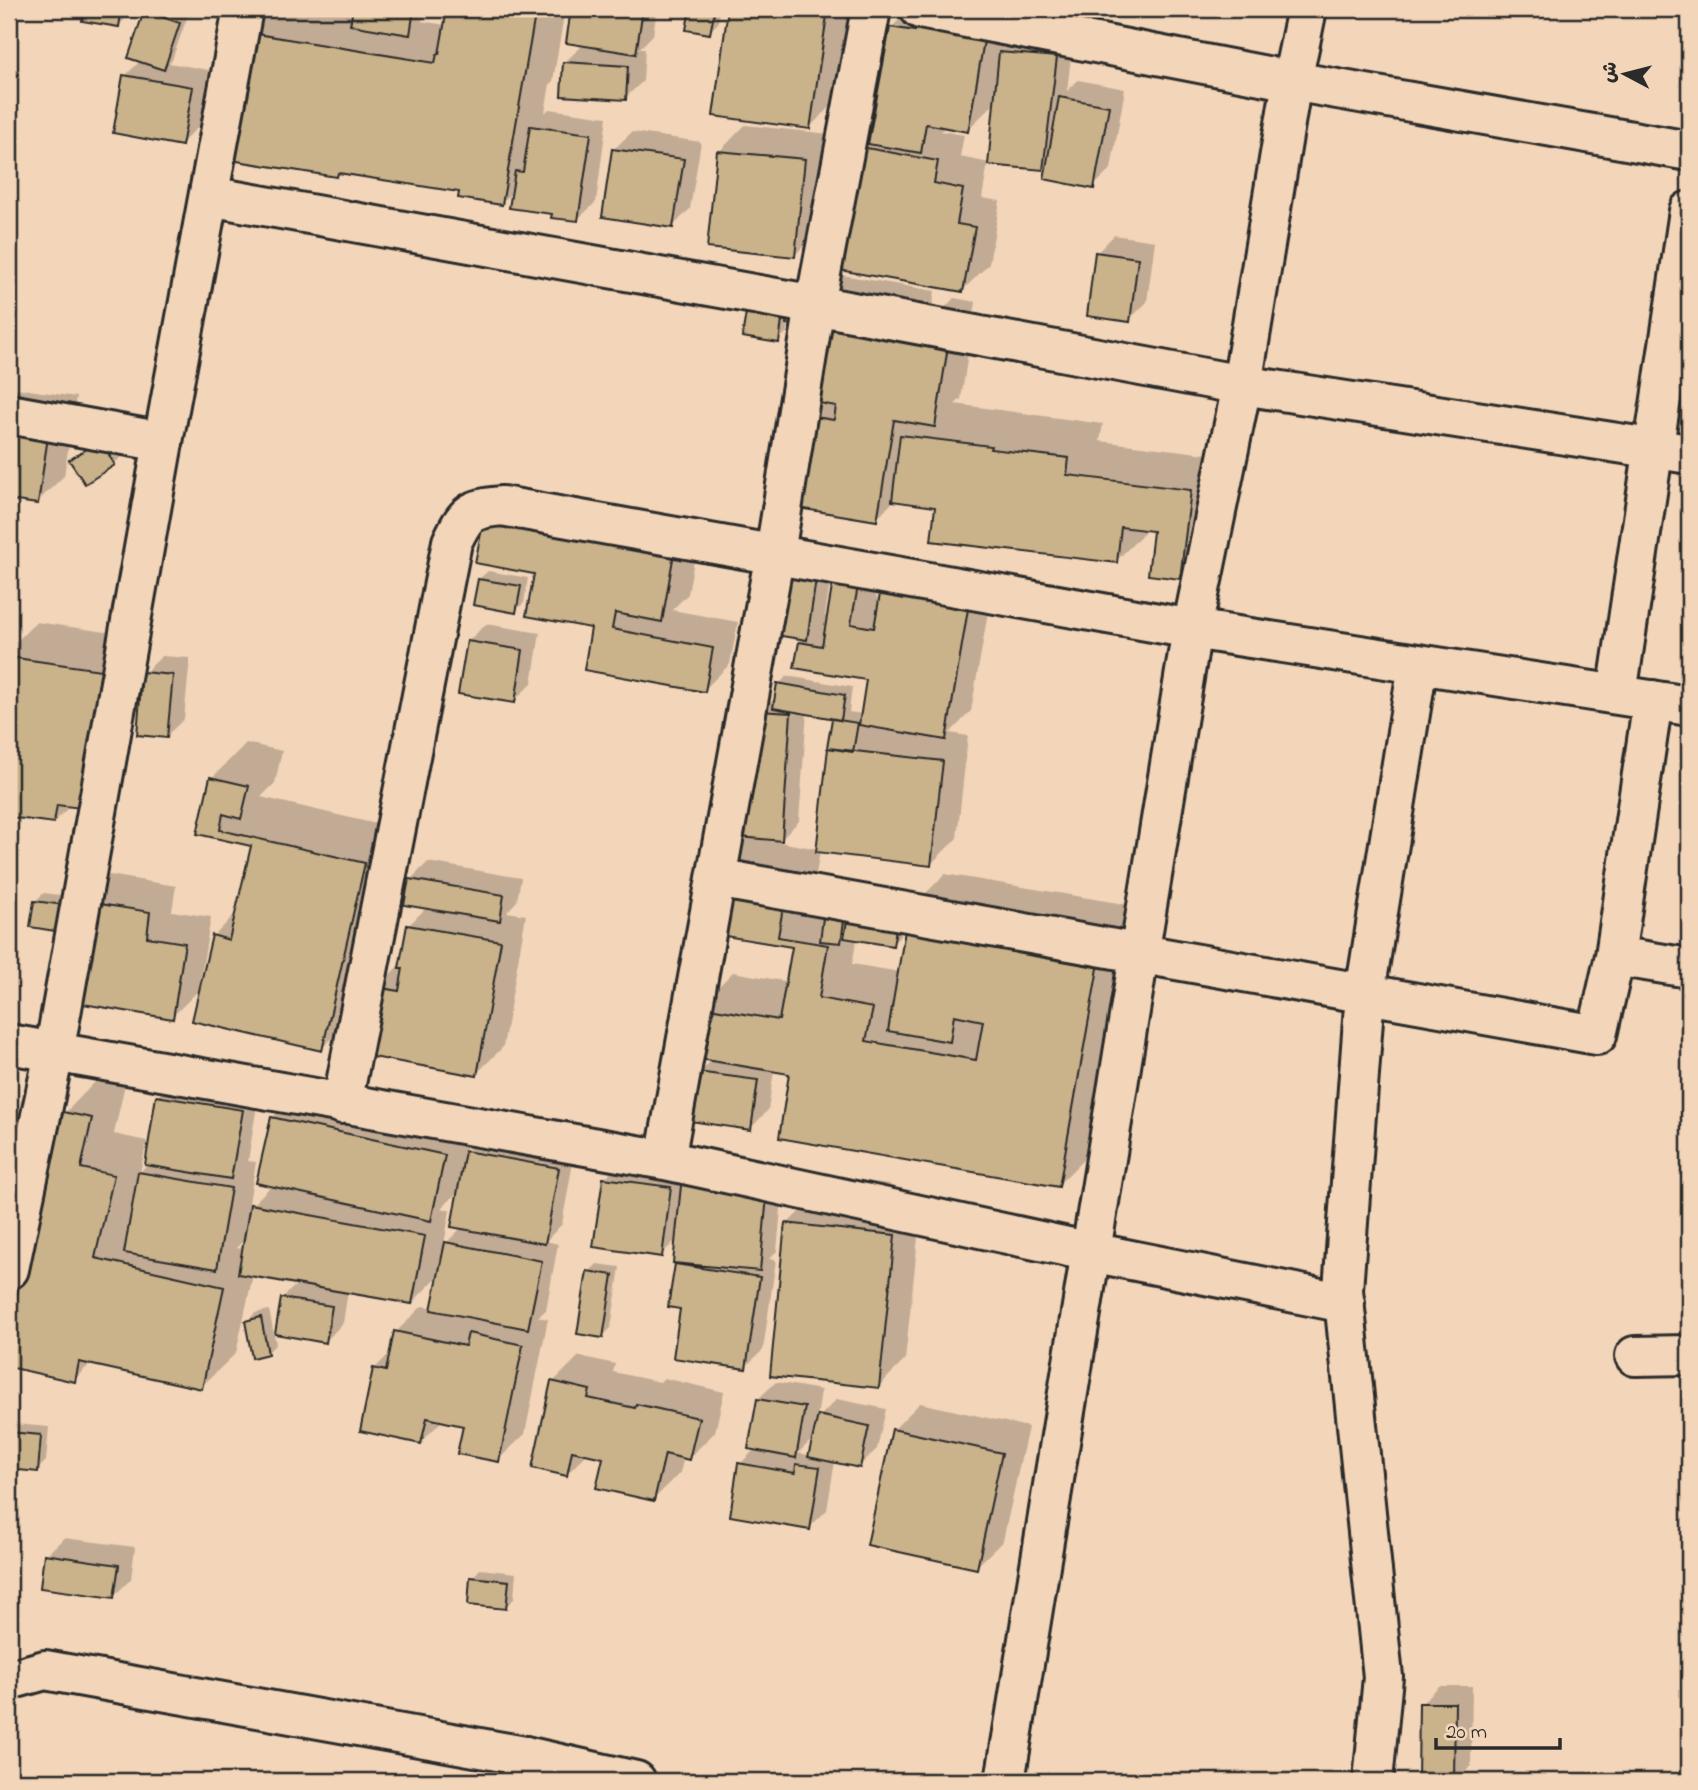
<svg xmlns="http://www.w3.org/2000/svg" width="1698" height="1790" font-family="'Indie Flower','Playpen Sans Arabic',sans-serif">
<style>
.shadow{fill:#0003;fill-rule:evenodd}
.building{fill:#cab38b;stroke:#2b2b2b;stroke-width:2}
.lines{fill:none;stroke-linecap:round;stroke-linejoin:round}
.street-casing{stroke:#2b2b2b;stroke-width:44}
.secondary-casing{stroke:#2b2b2b;stroke-width:44}
.street{stroke:#f3d6b9;stroke-width:38}
.secondary{stroke:#f3d6b9;stroke-width:38}
</style>
<rect width="100%" height="100%" fill="#f3d6b9"/>
<filter id="ink" filterUnits="userSpaceOnUse"><feTurbulence type="fractalNoise" baseFrequency=".0143" numOctaves="2"/><feDisplacementMap in="SourceGraphic" scale="14" xChannelSelector="R" yChannelSelector="G"/><feConvolveMatrix kernelMatrix="1 2 1 2 8 2 1 2 1" color-interpolation-filters="sRGB"/></filter>
<g filter="url(#ink)">
<!-- shadow -->
<path class="shadow" d="M 86,9 L 128,9 L 127,17 L 118,26 L 84,20 Z
M 149,9 L 168,9 L 188,15 L 172,60 L 169,63 L 209,70 L 199,126 L 181,144 L 125,76 L 141,60 L 145,12 Z
M 270,9 L 354,11 L 354,9 L 428,9 L 427,15 L 421,21 L 446,25 L 448,9 L 565,9 L 553,81 L 550,84 L 545,113 L 549,109 L 607,117 L 596,202 L 578,219 L 554,212 L 514,191 L 501,203 L 461,190 L 340,171 L 336,175 L 245,33 Z
M 573,9 L 657,9 L 653,35 L 639,49 L 645,49 L 643,81 L 625,98 L 565,62 L 584,44 L 568,41 Z
M 692,9 L 720,9 L 718,23 L 709,32 L 688,28 Z
M 730,9 L 850,9 L 836,101 L 810,127 L 715,114 Z
M 910,9 L 1010,9 L 1003,50 L 1018,35 L 1073,40 L 1067,91 L 1078,80 L 1125,89 L 1111,169 L 1093,187 L 1048,163 L 1043,168 L 988,163 L 982,198 L 1000,201 L 989,264 L 963,290 L 863,147 L 871,139 L 891,28 ZM 996,102 L 990,163 L 960,157 L 964,135 L 941,131 L 946,126 L 967,130 Z
M 745,125 L 830,134 L 821,228 L 795,255 L 719,152 Z
M 632,132 L 701,142 L 690,209 L 673,226 L 614,149 Z
M 1114,235 L 1155,241 L 1147,302 L 1129,320 L 1097,253 Z
M 819,271 L 935,291 L 931,315 L 937,316 L 954,298 L 976,302 L 961,399 L 955,404 L 1103,424 L 1100,441 L 1224,456 L 1214,542 L 1180,577 L 1155,530 L 1148,529 L 1116,561 L 937,505 L 895,500 L 876,519 L 788,504 L 820,328 L 788,323 L 787,332 L 778,341 L 744,335 L 793,297 Z
M 9,387 L 76,397 L 64,476 L 37,502 L 9,498 Z
M 109,434 L 122,456 L 114,464 L 71,460 L 80,452 Z
M 700,527 L 688,594 L 672,610 L 738,622 L 730,664 L 704,690 L 593,627 Z
M 883,560 L 876,598 L 881,599 L 881,595 L 908,569 L 993,583 L 971,711 L 950,733 L 968,736 L 957,838 L 930,865 L 820,851 L 811,903 L 904,919 L 901,935 L 893,944 L 857,938 L 852,964 L 900,972 L 911,908 L 945,874 L 1136,906 L 1092,1151 L 1058,1185 L 791,1073 L 774,1070 L 768,1110 L 751,1128 L 699,1073 L 713,1059 L 698,1007 L 733,972 L 788,982 L 794,946 L 703,930 L 713,871 L 747,836 L 746,790 L 755,780 L 761,712 L 777,696 L 779,684 L 787,676 L 852,687 L 849,712 L 862,714 L 868,679 L 800,643 L 806,638 L 786,575 L 833,562 L 825,616 L 828,617 ZM 807,712 L 834,717 L 818,849 L 779,842 L 799,821 Z
M 488,571 L 528,578 L 524,603 L 515,611 L 479,579 Z
M 36,622 L 134,636 L 71,805 L 54,822 L 9,815 L 9,649 Z
M 486,624 L 540,633 L 532,683 L 514,701 L 468,641 Z
M 162,656 L 190,658 L 184,719 L 166,736 L 144,673 Z
M 246,743 L 282,751 L 275,783 L 261,797 L 398,829 L 356,1015 L 321,1049 L 201,988 L 172,1017 L 73,925 L 35,901 L 44,893 L 80,898 L 103,874 L 176,886 L 172,911 L 211,917 L 200,981 L 203,981 L 214,936 L 237,912 L 253,845 L 199,833 L 212,778 Z
M 428,862 L 521,878 L 517,901 L 507,912 L 526,915 L 503,1047 L 476,1074 L 377,988 L 402,962 L 408,926 L 427,907 L 411,879 Z
M 99,1078 L 125,1084 L 114,1134 L 147,1141 L 140,1172 L 149,1163 L 158,1096 L 175,1079 L 259,1092 L 248,1161 L 256,1162 L 248,1209 L 272,1185 L 272,1118 L 299,1092 L 470,1129 L 465,1153 L 484,1134 L 575,1151 L 562,1224 L 546,1241 L 558,1244 L 546,1310 L 538,1317 L 548,1319 L 525,1434 L 498,1460 L 465,1425 L 443,1420 L 421,1442 L 374,1369 L 392,1351 L 396,1332 L 422,1306 L 433,1308 L 440,1274 L 412,1303 L 348,1291 L 343,1323 L 326,1341 L 282,1298 L 298,1283 L 253,1275 L 236,1353 L 201,1387 L 91,1363 L 74,1380 L 9,1365 L 9,1339 L 29,1250 L 37,1242 L 65,1113 ZM 460,1190 L 462,1227 L 444,1245 L 450,1210 L 441,1208 ZM 246,1238 L 244,1249 L 236,1248 Z
M 622,1161 L 785,1167 L 777,1251 L 769,1259 L 776,1260 L 763,1350 L 745,1367 L 682,1307 L 676,1265 L 680,1261 L 678,1238 L 661,1255 L 604,1179 Z
M 856,1180 L 890,1184 L 888,1205 L 921,1209 L 905,1360 L 879,1386 L 787,1224 L 813,1198 L 848,1189 Z
M 597,1264 L 620,1267 L 611,1328 L 602,1337 L 589,1272 Z
M 269,1310 L 276,1344 L 267,1353 L 247,1321 L 255,1313 Z
M 579,1356 L 615,1364 L 613,1372 L 660,1382 L 664,1378 L 724,1392 L 715,1432 L 689,1458 L 684,1457 L 680,1473 L 654,1499 L 605,1456 L 588,1453 L 567,1474 L 553,1382 Z
M 776,1382 L 821,1390 L 817,1419 L 837,1399 L 886,1409 L 877,1449 L 859,1466 L 835,1461 L 827,1510 L 809,1528 L 740,1464 L 755,1449 L 758,1399 ZM 815,1437 L 811,1451 L 808,1455 L 798,1453 Z
M 920,1403 L 1028,1427 L 1003,1541 L 976,1567 L 894,1429 Z
M 15,1424 L 49,1427 L 46,1461 L 37,1470 L 9,1467 L 9,1431 Z
M 64,1538 L 135,1547 L 131,1579 L 113,1597 L 46,1555 Z
M 480,1569 L 516,1573 L 514,1599 L 505,1607 L 472,1578 Z
M 1439,1686 L 1472,1686 L 1471,1766 L 1456,1781 L 1420,1781 L 1421,1704 Z"/>
<!-- building -->
<path class="building" d="M 84,9 L 121,14 L 119,27 L 82,21 Z
M 353,9 L 414,9 L 410,35 L 350,25 Z
M 447,9 L 536,9 L 502,205 L 458,198 L 459,192 L 338,173 L 337,177 L 224,159 L 244,32 L 435,63 L 437,54 L 439,54 Z
M 571,9 L 643,9 L 636,54 L 566,43 Z
M 690,9 L 715,9 L 710,34 L 686,30 Z
M 728,9 L 828,9 L 810,129 L 713,116 Z
M 144,11 L 180,23 L 164,70 L 128,58 Z
M 917,22 L 985,35 L 968,132 L 926,124 L 921,153 L 868,144 L 890,27 L 915,31 Z
M 999,52 L 1057,57 L 1043,170 L 988,165 Z
M 563,62 L 628,66 L 626,100 L 561,96 Z
M 123,75 L 193,87 L 182,146 L 113,133 Z
M 1059,97 L 1109,106 L 1094,189 L 1044,179 Z
M 530,126 L 591,134 L 578,221 L 551,218 L 552,214 L 509,208 L 515,171 L 523,172 Z
M 861,147 L 938,161 L 934,183 L 963,189 L 957,224 L 975,227 L 963,292 L 839,270 Z
M 612,149 L 684,159 L 673,228 L 602,217 Z
M 717,151 L 805,159 L 795,257 L 707,248 Z
M 1095,252 L 1138,258 L 1130,322 L 1087,316 Z
M 791,296 L 951,328 L 935,427 L 894,420 L 877,521 L 786,506 L 802,415 L 834,420 L 836,406 L 808,401 L 818,329 L 786,324 Z
M 748,300 L 784,305 L 779,343 L 742,337 Z
M 9,417 L 50,423 L 38,504 L 9,500 Z
M 900,435 L 991,446 L 990,449 L 1069,458 L 1067,475 L 1191,490 L 1180,579 L 1148,575 L 1153,531 L 1121,527 L 1117,563 L 931,541 L 935,507 L 892,501 Z
M 100,441 L 115,465 L 85,484 L 69,460 Z
M 484,518 L 674,553 L 662,622 L 615,613 L 612,629 L 713,648 L 705,692 L 584,670 L 591,628 L 526,616 L 534,574 L 475,563 Z
M 784,574 L 816,579 L 807,640 L 775,635 Z
M 478,579 L 521,586 L 516,613 L 473,605 Z
M 833,581 L 858,586 L 851,624 L 874,628 L 880,594 L 968,609 L 946,740 L 859,725 L 866,680 L 794,668 L 799,642 L 822,646 Z
M 467,641 L 523,650 L 515,703 L 458,694 Z
M 9,657 L 101,670 L 81,808 L 57,805 L 54,823 L 9,817 Z
M 142,672 L 173,675 L 167,738 L 137,735 Z
M 777,683 L 845,695 L 841,720 L 773,708 Z
M 759,711 L 791,713 L 782,841 L 740,837 L 744,789 L 753,790 Z
M 832,719 L 858,723 L 853,752 L 827,748 Z
M 828,748 L 943,761 L 931,866 L 816,852 Z
M 210,777 L 249,786 L 241,819 L 223,814 L 220,830 L 365,863 L 322,1051 L 192,1021 L 212,935 L 229,940 L 251,846 L 197,834 Z
M 711,870 L 787,883 L 778,937 L 828,945 L 819,998 L 873,1008 L 866,1041 L 976,1060 L 983,1021 L 954,1015 L 950,1042 L 888,1031 L 909,907 L 1103,940 L 1059,1187 L 779,1138 L 789,1074 L 688,1057 L 697,1006 L 779,1020 L 792,947 L 701,932 Z
M 409,879 L 504,895 L 500,921 L 404,905 Z
M 75,900 L 150,912 L 147,937 L 185,943 L 173,1019 L 59,1000 Z
M 34,901 L 72,906 L 68,933 L 30,927 Z
M 825,902 L 846,905 L 841,943 L 820,941 Z
M 849,909 L 898,917 L 893,946 L 844,938 Z
M 407,925 L 501,941 L 477,1076 L 362,1055 L 375,987 L 399,991 L 403,968 L 399,968 Z
M 697,1072 L 758,1080 L 751,1130 L 690,1121 Z
M 156,1096 L 243,1110 L 231,1179 L 145,1165 Z
M 63,1112 L 92,1118 L 81,1168 L 114,1175 L 95,1258 L 224,1287 L 202,1389 L 79,1362 L 75,1382 L 9,1367 L 9,1331 L 27,1249 L 33,1250 Z
M 271,1117 L 445,1155 L 431,1221 L 256,1183 Z
M 465,1151 L 559,1168 L 545,1244 L 451,1227 Z
M 138,1172 L 231,1188 L 217,1269 L 124,1253 Z
M 682,1176 L 768,1185 L 760,1271 L 673,1263 Z
M 603,1178 L 671,1187 L 662,1257 L 593,1247 Z
M 250,1204 L 425,1236 L 412,1304 L 238,1274 Z
M 785,1223 L 895,1235 L 879,1388 L 770,1376 Z
M 445,1242 L 542,1261 L 528,1329 L 431,1310 Z
M 675,1264 L 760,1277 L 746,1369 L 673,1358 L 680,1309 L 668,1307 Z
M 587,1271 L 613,1275 L 603,1338 L 577,1334 Z
M 281,1298 L 332,1306 L 326,1343 L 275,1334 Z
M 261,1317 L 268,1354 L 252,1358 L 245,1321 Z
M 394,1331 L 465,1346 L 468,1333 L 523,1345 L 499,1462 L 457,1454 L 463,1426 L 427,1418 L 421,1444 L 360,1431 L 373,1368 L 386,1371 Z
M 551,1381 L 590,1390 L 588,1398 L 635,1408 L 636,1404 L 699,1418 L 689,1460 L 665,1454 L 654,1501 L 596,1488 L 603,1458 L 572,1451 L 567,1476 L 532,1468 Z
M 757,1399 L 805,1407 L 796,1458 L 748,1449 Z
M 818,1415 L 869,1426 L 860,1468 L 808,1457 Z
M 892,1429 L 1002,1453 L 977,1569 L 867,1545 Z
M 9,1432 L 41,1435 L 38,1472 L 9,1469 Z
M 738,1463 L 795,1473 L 796,1464 L 820,1467 L 810,1530 L 730,1516 Z
M 44,1554 L 119,1565 L 114,1598 L 40,1588 Z
M 470,1577 L 509,1581 L 506,1609 L 468,1605 Z
M 1419,1703 L 1455,1703 L 1454,1781 L 1418,1781 Z"/>
<g class="lines">
<!-- street casing -->
<g class="street-casing">
<path id="street" d="M 920,9 L 1292,81 L 1689,151
M 209,196 L 815,305 L 1242,385 L 1689,454
M 9,414 L 163,442 L 243,9
M 1617,694 L 1689,211
M 716,878 L 1597,1035 L 1615,956 L 1653,700
M 1615,956 L 1689,968
M 9,1044 L 665,1160 L 1091,1252 L 1345,1303
M 342,1104 L 452,542 C 466,513 469,509 502,506 L 1192,629 L 1689,706
M 665,1160 L 775,553 L 815,305 L 871,9
M 1635,1356 L 1689,1355
M 520,1781 L 525,1756
M 1005,1781 L 1192,629 L 1242,385 L 1292,81 L 1307,9
M 1373,1781 L 1383,1677 L 1343,1290 L 1365,993 L 1418,664"/>
</g>
<!-- secondary casing -->
<g class="secondary-casing">
<path id="secondary" d="M 9,1269 L 54,1053 L 163,442
M 9,1680 L 45,1670 L 525,1756 L 636,1781"/>
</g>
<!-- street -->
<use href="#street" class="street"/>
<!-- secondary -->
<use href="#secondary" class="secondary"/>
</g>
</g>
<!-- margin -->
<rect width="1698" height="1790" fill="none" stroke="#f3d6b9" stroke-width="35"/>
<rect x="18" y="18" width="1663" height="1755" fill="none" stroke="#2b2b2b" stroke-width="2.5" filter="url(#ink)"/>
<!-- north arrow -->
<g transform="translate(1625 74) rotate(277)" stroke="#f3d6b9" stroke-width="5" paint-order="stroke">
<path d="M0-5L12 26L0 18L-12 26Z" fill="#2b2b2b"/>
<text y="-10" font-size="19" font-weight="bold" text-anchor="middle" fill="#2b2b2b">ش</text>
</g>
<!-- scale -->
<path d="M1436 1738v10h124v-10" fill="none" stroke="#2b2b2b" stroke-width="3.5"/>
<text x="1446" y="1738" font-size="21" fill="#2b2b2b" stroke="#f3d6b9" stroke-width="5" paint-order="stroke">20 m</text>
</svg>
